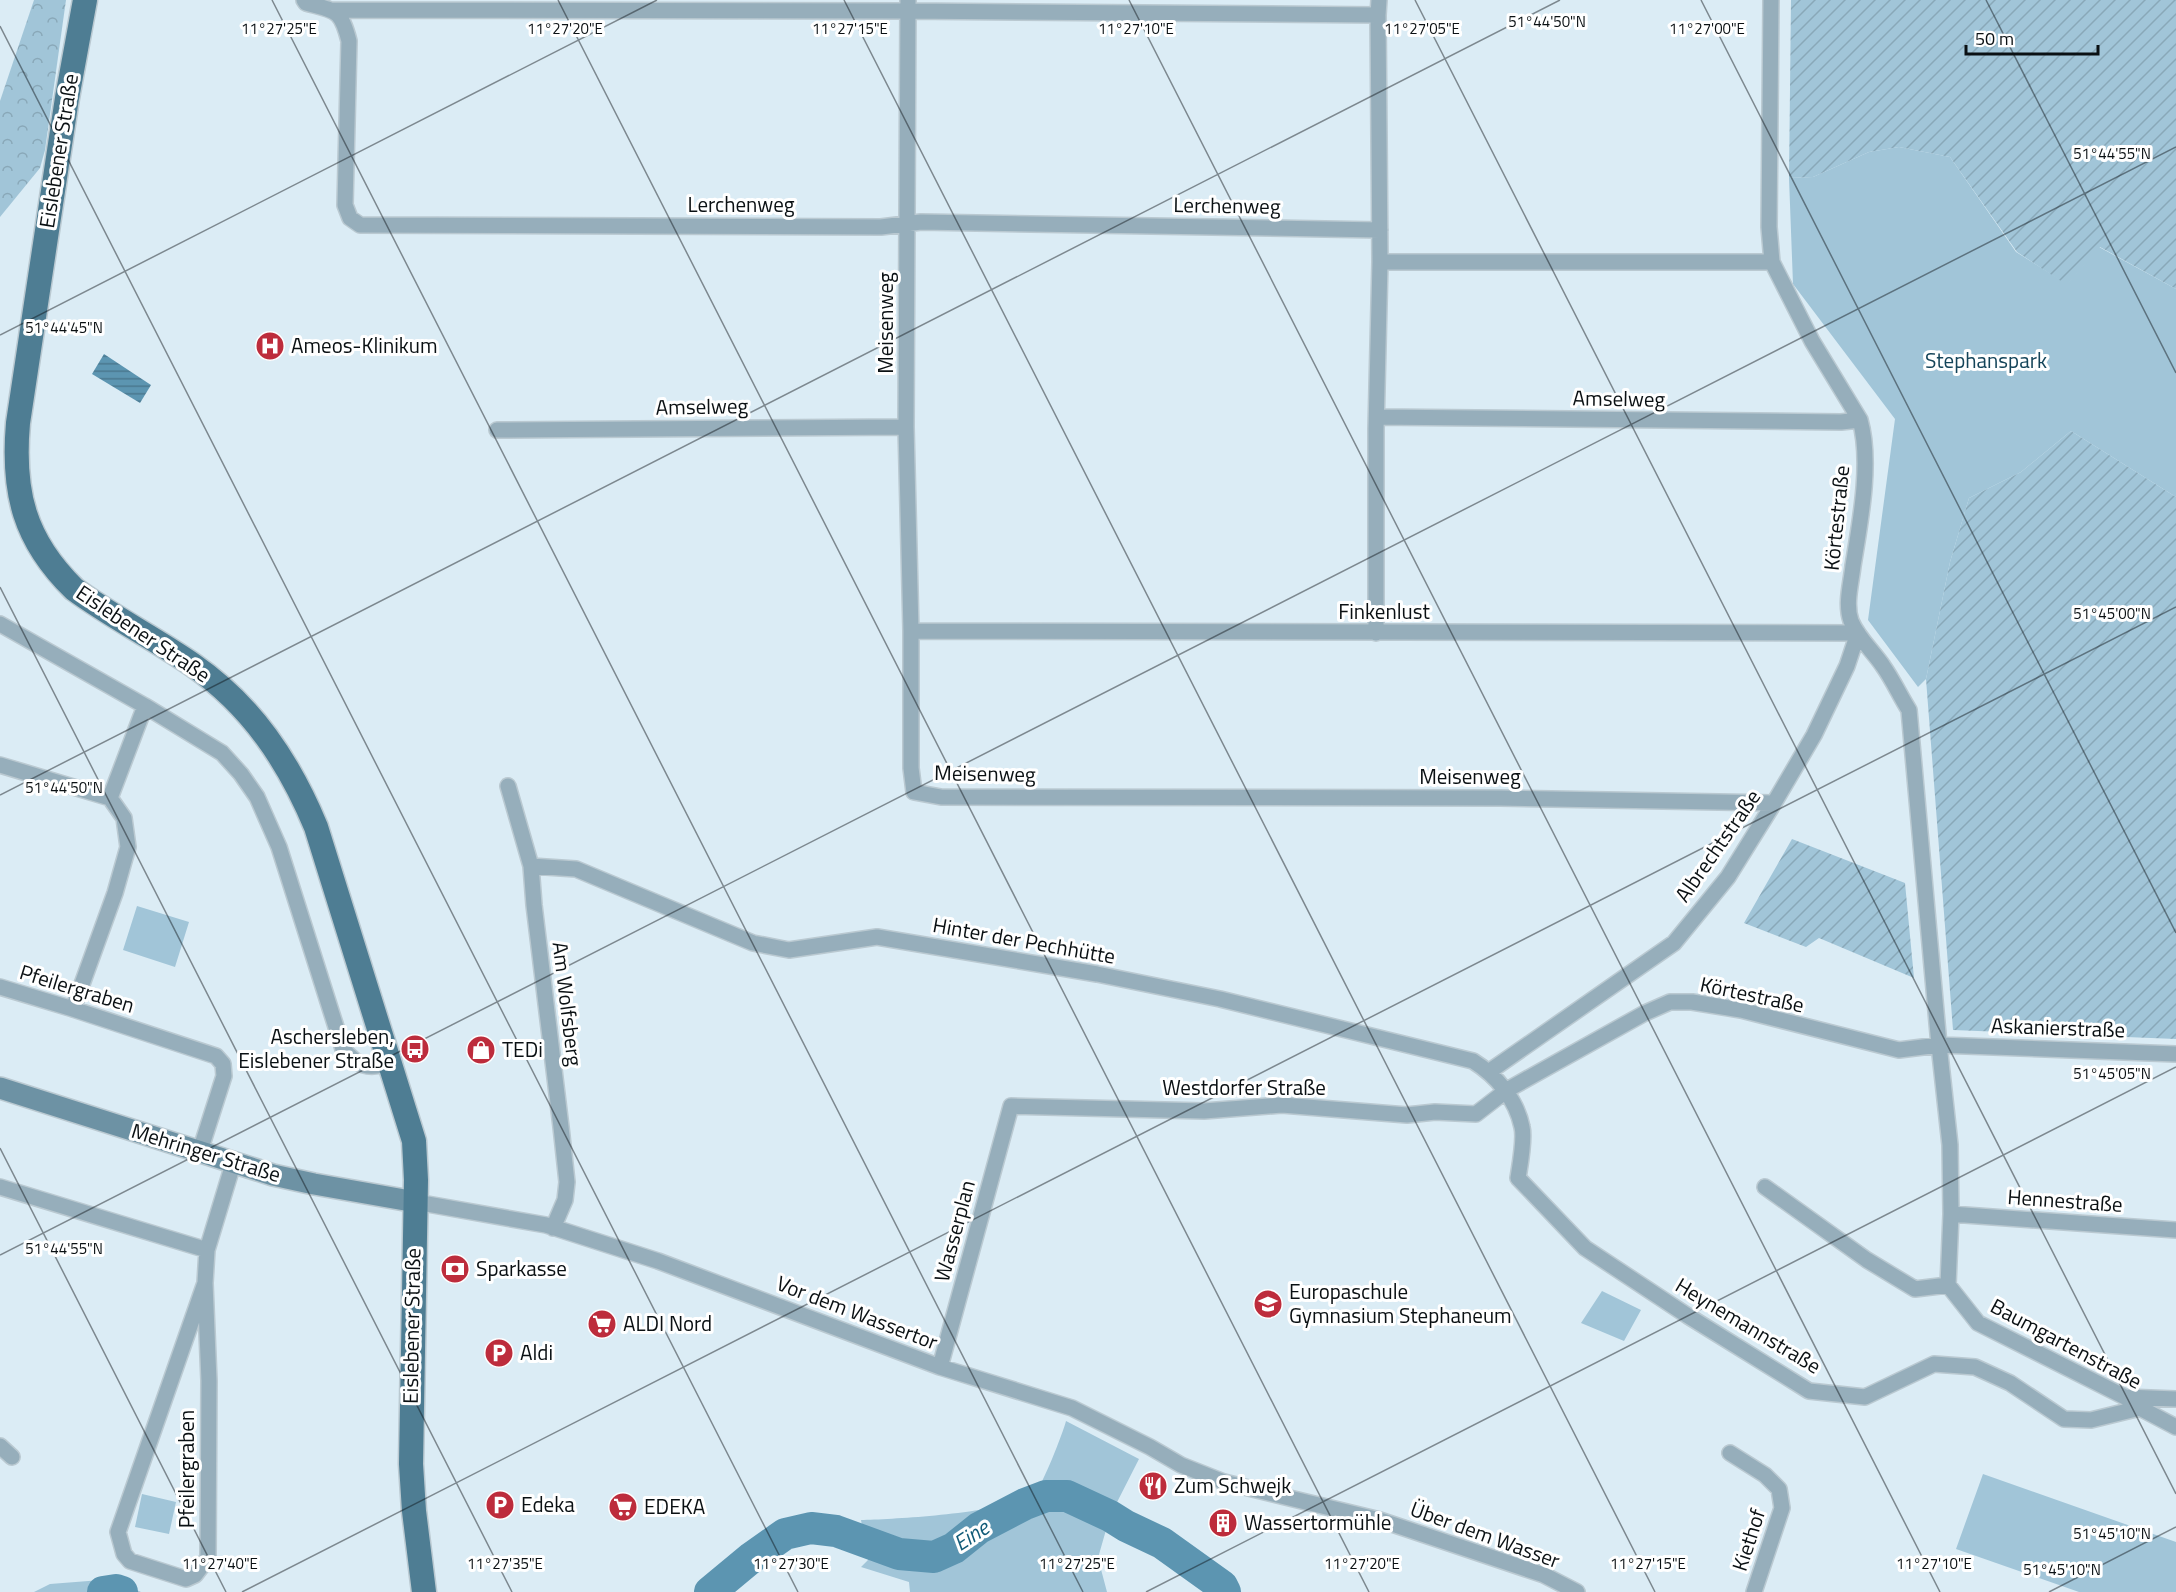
<svg xmlns="http://www.w3.org/2000/svg" width="2176" height="1592" font-family="'Titillium Web',sans-serif">
<style>
.green{fill:#a1c5d8}
.forest{fill:url(#forest-crowns)}
.garden{fill:url(#garden-furrows)}
.water{fill:url(#water-rules)}
.lines{fill:none;stroke-linecap:round;stroke-linejoin:round}
.river{stroke:#5c95b1;stroke-width:32}
.minor-casing{stroke:#bac9d1;stroke-width:18}
.secondary-casing{stroke:#bac9d1;stroke-width:24}
.primary-casing{stroke:#bac9d1;stroke-width:27}
.minor{stroke:#96aebb;stroke-width:15}
.secondary{stroke:#6d92a4;stroke-width:21}
.primary{stroke:#4e7d93;stroke-width:24}
.ticks{fill:none;stroke:#0a1013;stroke-width:1.5;stroke-opacity:0.45}
.labels{text-anchor:middle;stroke-width:6;stroke-linejoin:round;paint-order:stroke}
.street-label{font-size:21px;fill:#0a1013;stroke:#fff}
.poi-label{font-size:21px;fill:#0a1013;stroke:#fff;text-anchor:start}
.park-label{font-size:21px;fill:#144459;stroke:#fff}
.water-label{font-size:22px;font-style:italic;fill:#115b78;stroke:#fff}
.ticks-label{font-size:15px;text-anchor:middle;fill:#0a1013;stroke:#fff;stroke-width:6;stroke-linejoin:round;paint-order:stroke}
</style>
<defs>
<pattern id="forest-crowns" width="20" height="18" patternUnits="userSpaceOnUse" patternTransform="scale(1.5)"><rect width="20" height="18" fill="#a1c5d8"/><path d="M2 6a3 3 0 1 1 6 0M12 15a3 3 0 1 1 6 0" fill="none" stroke="#89a8b8"/></pattern>
<pattern id="garden-furrows" width="10" height="10" patternUnits="userSpaceOnUse" patternTransform="scale(1.5)"><rect width="10" height="10" fill="#a1c5d8"/><path d="M-1 1l2-2M0 10L10 0M9 11l2-2" fill="none" stroke="#89a8b8"/></pattern>
<pattern id="water-rules" width="6" height="5" patternUnits="userSpaceOnUse" patternTransform="scale(1.5)"><rect width="6" height="5" fill="#5c95b1"/><path d="M0 2.5h6" fill="none" stroke="#4a788f"/></pattern>
</defs>
<rect width="100%" height="100%" fill="#dbecf5"/>
<!-- green -->
<path class="green" d="M 1899,147 L 1950,157 L 2016,252 L 2067,284 L 2099,247 L 2176,289 L 2176,497 L 2071,431 L 2021,472 L 1969,498 L 1950,562 L 1926,679 L 1918,687 L 1868,620 L 1895,419 L 1793,284 L 1789,178 L 1813,177 L 1869,152 Z
M 137,906 L 189,922 L 175,967 L 123,950 Z
M 1602,1291 L 1641,1310 L 1624,1341 L 1581,1323 Z
M 1066,1421 L 1139,1459 L 1110,1516 L 1098,1558 L 1107,1592 L 910,1592 L 909,1582 L 861,1567 L 868,1560 L 861,1520 C 896,1519 1010,1513 1035,1493 C 1042,1486 1063,1433 1066,1421 Z
M 1983,1474 L 2176,1542 L 2176,1592 L 2079,1592 L 1956,1549 Z
M 142,1494 L 176,1502 L 169,1534 L 135,1527 Z
M 114,1579 L 141,1592 L 34,1592 L 50,1584 Z"/>
<!-- forest -->
<path class="forest" d="M 34,0 L 66,0 L 45,150 L 40,168 L 0,217 L 0,101 Z"/>
<!-- garden -->
<path class="garden" d="M 1791,0 L 2176,0 L 2176,289 L 2100,247 L 2067,285 L 2017,252 L 1950,157 L 1899,147 L 1869,152 L 1813,177 L 1789,178 Z
M 2071,431 L 2176,497 L 2176,1039 L 1953,1030 L 1926,679 L 1950,562 L 1969,498 L 2021,472 Z
M 1792,839 L 1905,883 L 1914,978 L 1819,938 L 1806,947 L 1744,923 Z"/>
<!-- water -->
<path class="water" d="M 104,354 L 151,385 L 140,403 L 92,374 Z"/>
<g class="lines">
<!-- river -->
<path class="river" d="M 103,1592 L 116,1590 L 122,1592
M 710,1592 L 751,1558 L 785,1534 L 811,1528 L 836,1531 L 899,1554 L 934,1557 L 954,1548 L 979,1528 L 1025,1504 L 1046,1496 L 1067,1496 L 1110,1516 L 1126,1526 L 1162,1543 L 1222,1586 L 1225,1592"/>
<!-- minor casing -->
<g class="minor-casing">
<path id="minor" d="M 304,0 L 306,3 C 336,11 341,9 349,41 L 345,205 L 350,218 L 360,225 L 881,227 L 921,222 L 1380,230
M 908,0 L 906,427 L 911,631 L 911,768 L 914,792 L 941,797 L 1500,798 L 1774,803
M 1771,0 L 1769,227 L 1772,262 L 1812,341 L 1860,420 C 1872,462 1860,523 1853,566 C 1851,584 1845,604 1851,621 C 1858,638 1873,651 1883,666 C 1893,680 1900,696 1909,710 L 1939,1045 L 1950,1145 L 1951,1214 L 1948,1285
M 331,10 L 908,11 L 1378,15
M 1380,262 L 1772,262
M 1377,417 L 1841,422 L 1860,420
M 497,430 L 906,427
M 0,624 L 145,706 L 222,753 L 241,774 L 257,797 L 279,847 L 343,1049 C 358,1066 367,1070 390,1063
M 911,631 L 1858,633 L 1847,666 L 1814,735 L 1774,803 L 1728,877 L 1674,943 L 1490,1071
M 1376,633 L 1376,429 L 1380,262 L 1378,15 L 1379,0
M 0,765 L 110,798
M 508,786 L 531,866 L 534,905 L 561,1127 L 567,1182 L 565,1200 L 553,1228
M 110,798 L 145,706
M 531,866 L 576,869 L 753,943 L 789,950 L 877,937 L 1097,974 L 1220,999 L 1473,1061 C 1497,1076 1516,1099 1522,1127 C 1525,1139 1520,1165 1518,1178 L 1585,1248 L 1688,1316 L 1809,1391 L 1865,1397 L 1934,1364 L 1975,1367 L 2010,1383 L 2064,1419 L 2091,1420 L 2140,1408
M 0,987 L 73,1009 L 216,1056 L 223,1064 L 224,1076 L 200,1151
M 73,1009 L 115,893 L 128,847 L 124,818 L 110,798
M 0,1187 L 207,1250
M 1765,1187 L 1867,1260 L 1915,1289 L 1948,1285
M 416,1202 L 546,1225 L 658,1261 L 940,1367 L 1072,1408 L 1150,1447 L 1181,1465 L 1224,1482 L 1380,1520 L 1544,1575 L 1577,1592
M 1951,1214 L 2176,1230
M 205,1283 L 209,1381 L 208,1558 L 195,1575 L 186,1579 L 130,1561 L 124,1554 L 118,1532 L 205,1283 L 207,1250 L 234,1161
M 1948,1285 L 1978,1323 L 2125,1397 L 2140,1408 L 2176,1427
M 940,1367 L 1011,1106 L 1204,1111 L 1282,1105 L 1407,1115 L 1435,1112 L 1476,1114 L 1507,1090 L 1645,1013 L 1670,1002 L 1692,1002 L 1741,1010 L 1899,1050 L 1939,1045 L 2176,1054
M 2125,1397 L 2176,1399
M 0,1446 L 12,1457
M 1730,1453 L 1765,1475 L 1779,1489 L 1782,1508 L 1754,1592"/>
</g>
<!-- secondary casing -->
<g class="secondary-casing">
<path id="secondary" d="M 0,1088 L 273,1175 L 314,1184 L 416,1202"/>
</g>
<!-- primary casing -->
<g class="primary-casing">
<path id="primary" d="M 85,0 L 67,98 L 18,423 C 12,492 24,540 74,589 C 112,617 154,638 193,665 C 252,706 289,762 316,827 L 414,1141 L 416,1180 L 411,1464 L 414,1511 L 424,1592"/>
</g>
<!-- minor -->
<use href="#minor" class="minor"/>
<!-- secondary -->
<use href="#secondary" class="secondary"/>
<!-- primary -->
<use href="#primary" class="primary"/>
</g>
<!-- ticks -->
<path class="ticks" d="M 272,0 L 1083,1592M 558,0 L 1369,1592M 844,0 L 1655,1592M 1129,0 L 1940,1592M 1415,0 L 2176,1494M 1701,0 L 2176,933M 1986,0 L 2176,373M 0,26 L 798,1592M 0,335 L 657,0M 0,587 L 512,1592M 0,795 L 1560,0M 0,1148 L 226,1592M 0,1255 L 2176,147M 242,1592 L 2176,607M 1146,1592 L 2176,1067M 2049,1592 L 2176,1527"/>
<!-- icons -->
<defs>
<g id="hospital-disc" transform="scale(1.5)"><circle r="9.5" fill="#bd2c3c" stroke="#fff"/><path d="M-5-5h3v3.5h4V-5h3V5h-3V1.5h-4V5h-3Z" fill="#fff"/></g>
<g id="bus-disc" transform="scale(1.5)"><circle r="9.5" fill="#bd2c3c" stroke="#fff"/><path d="M-5-6H5V4H4V6H2V4H-2V6H-4V4H-5ZM-3.5-4V0h7V-4ZM-3.5 1.2v1.5H-2V1.2ZM2 1.2v1.5H3.5V1.2Z" fill="#fff"/></g>
<g id="shop-disc" transform="scale(1.5)"><circle r="9.5" fill="#bd2c3c" stroke="#fff"/><path d="M-5-2.5h2.3a2.7 3.5 0 0 1 5.4 0H5L5.5 6h-11ZM-1.5-2.5h3a1.5 2.3 0 0 0-3 0Z" fill="#fff"/></g>
<g id="bank-disc" transform="scale(1.5)"><circle r="9.5" fill="#bd2c3c" stroke="#fff"/><path d="M-6-4H6V4H-6ZM0-2.3a2.3 2.3 0 1 0 0 4.6a2.3 2.3 0 1 0 0-4.6Z" fill="#fff"/></g>
<g id="school-disc" transform="scale(1.5)"><circle r="9.5" fill="#bd2c3c" stroke="#fff"/><path d="M0-5L7-2L0 1L-7-2ZM-4 1L0 2.5L4 1V4Q0 6-4 4Z" fill="#fff"/></g>
<g id="supermarket-disc" transform="scale(1.5)"><circle r="9.5" fill="#bd2c3c" stroke="#fff"/><path d="M-6-5.5h2.5l.6 2H6L4.5 2H-2.5L-4.4-4H-6ZM-1.5 3.2a1.3 1.3 0 1 0 .1 0ZM3 3.2a1.3 1.3 0 1 0 .1 0Z" fill="#fff"/></g>
<g id="parking-disc" transform="scale(1.5)"><circle r="9.5" fill="#bd2c3c" stroke="#fff"/><path d="M-3.5-5.5H1a3.5 3.5 0 0 1 0 7H-1V5.5H-3.5ZM-1-3.4V-.6H.8a1.4 1.4 0 0 0 0-2.8Z" fill="#fff"/></g>
<g id="restaurant-disc" transform="scale(1.5)"><circle r="9.5" fill="#bd2c3c" stroke="#fff"/><path d="M-5-6h1v4h1v-4h1v4h1v-4h1v5L-1.5 .5V6h-2V.5L-5-1ZM5-6V6H3V1.5H1.5Q1.5-4 5-6Z" fill="#fff"/></g>
<g id="building-disc" transform="scale(1.5)"><circle r="9.5" fill="#bd2c3c" stroke="#fff"/><path d="M-4-6H4V6H1V3H-1V6H-4ZM-2.5-4.3h1.7v1.8h-1.7ZM.8-4.3h1.7v1.8H.8ZM-2.5-1h1.7V.8h-1.7ZM.8-1h1.7V.8H.8Z" fill="#fff"/></g>
</defs>
<g fill-rule="evenodd">
<use href="#hospital-disc" x="270" y="346"/>
<use href="#bus-disc" x="415" y="1049"/>
<use href="#shop-disc" x="481" y="1050"/>
<use href="#bank-disc" x="455" y="1269"/>
<use href="#school-disc" x="1268" y="1304"/>
<use href="#supermarket-disc" x="602" y="1324"/>
<use href="#parking-disc" x="499" y="1353"/>
<use href="#restaurant-disc" x="1153" y="1486"/>
<use href="#parking-disc" x="500" y="1505"/>
<use href="#supermarket-disc" x="623" y="1507"/>
<use href="#building-disc" x="1223" y="1523"/>
</g>
<g class="labels">
<!-- street labels -->
<g class="street-label">
<text transform="translate(59 151) rotate(-81)" y="7">Eislebener Straße</text>
<text x="741" y="212">Lerchenweg</text>
<text transform="translate(1227 206) rotate(1)" y="7">Lerchenweg</text>
<text transform="translate(886 323) rotate(-90)" y="7">Meisenweg</text>
<text transform="translate(1619 399) rotate(1)" y="7">Amselweg</text>
<text transform="translate(702 407) rotate(-1)" y="7">Amselweg</text>
<text transform="translate(1837 518) rotate(-84)" y="7">Körtestraße</text>
<text x="1384" y="619">Finkenlust</text>
<text transform="translate(143 634) rotate(34)" y="7">Eislebener Straße</text>
<text transform="translate(985 774) rotate(1)" y="7">Meisenweg</text>
<text x="1470" y="784">Meisenweg</text>
<text transform="translate(1718 846) rotate(-55)" y="7">Albrechtstraße</text>
<text transform="translate(1024 941) rotate(10)" y="7">Hinter der Pechhütte</text>
<text transform="translate(77 989) rotate(17)" y="7">Pfeilergraben</text>
<text transform="translate(1752 995) rotate(12)" y="7">Körtestraße</text>
<text transform="translate(567 1004) rotate(83)" y="7">Am Wolfsberg</text>
<text transform="translate(2058 1028) rotate(2)" y="7">Askanierstraße</text>
<text x="1244" y="1095">Westdorfer Straße</text>
<text transform="translate(206 1153) rotate(17)" y="7">Mehringer Straße</text>
<text transform="translate(2065 1201) rotate(4)" y="7">Hennestraße</text>
<text transform="translate(955 1231) rotate(-75)" y="7">Wasserplan</text>
<text transform="translate(857 1313) rotate(21)" y="7">Vor dem Wassertor</text>
<text transform="translate(412 1326) rotate(-89)" y="7">Eislebener Straße</text>
<text transform="translate(1748 1326) rotate(31)" y="7">Heynemannstraße</text>
<text transform="translate(2066 1344) rotate(28)" y="7">Baumgartenstraße</text>
<text transform="translate(187 1469) rotate(-90)" y="7">Pfeilergraben</text>
<text transform="translate(1485 1535) rotate(20)" y="7">Über dem Wasser</text>
<text transform="translate(1749 1540) rotate(-72)" y="7">Kiethof</text>
</g>
<!-- poi labels -->
<g class="poi-label">
<text x="291" y="353">Ameos-Klinikum</text>
<text x="394" y="1044" text-anchor="end">Aschersleben,<tspan x="394" dy="24">Eislebener Straße</tspan></text>
<text x="502" y="1057">TEDi</text>
<text x="476" y="1276">Sparkasse</text>
<text x="1289" y="1299">Europaschule<tspan x="1289" dy="24">Gymnasium Stephaneum</tspan></text>
<text x="623" y="1331">ALDI Nord</text>
<text x="520" y="1360">Aldi</text>
<text x="1174" y="1493">Zum Schwejk</text>
<text x="521" y="1512">Edeka</text>
<text x="644" y="1514">EDEKA</text>
<text x="1244" y="1530">Wassertormühle</text>
</g>
<!-- park labels -->
<g class="park-label">
<text x="1986" y="368">Stephanspark</text>
</g>
<!-- water labels -->
<g class="water-label">
<text transform="translate(971 1535) rotate(-33)" y="8">Eine</text>
</g>
</g>
<g class="ticks-label">
<text x="1547" y="27">51°44'50"N</text>
<text x="279" y="34">11°27'25"E</text>
<text x="565" y="34">11°27'20"E</text>
<text x="850" y="34">11°27'15"E</text>
<text x="1136" y="34">11°27'10"E</text>
<text x="1422" y="34">11°27'05"E</text>
<text x="1707" y="34">11°27'00"E</text>
<text x="2112" y="159">51°44'55"N</text>
<text x="64" y="333">51°44'45"N</text>
<text x="2112" y="619">51°45'00"N</text>
<text x="64" y="793">51°44'50"N</text>
<text x="2112" y="1079">51°45'05"N</text>
<text x="64" y="1254">51°44'55"N</text>
<text x="2112" y="1539">51°45'10"N</text>
<text x="220" y="1569">11°27'40"E</text>
<text x="505" y="1569">11°27'35"E</text>
<text x="791" y="1569">11°27'30"E</text>
<text x="1077" y="1569">11°27'25"E</text>
<text x="1362" y="1569">11°27'20"E</text>
<text x="1648" y="1569">11°27'15"E</text>
<text x="1934" y="1569">11°27'10"E</text>
<text x="2062" y="1575">51°45'10"N</text>
</g>
<!-- scale -->
<path d="M1966 45v9h132v-9" fill="none" stroke="#0a1013" stroke-width="3"/>
<text x="1975" y="45" font-size="18" fill="#0a1013" stroke="#ffffff" stroke-width="4.5" paint-order="stroke">50 m</text>
</svg>
